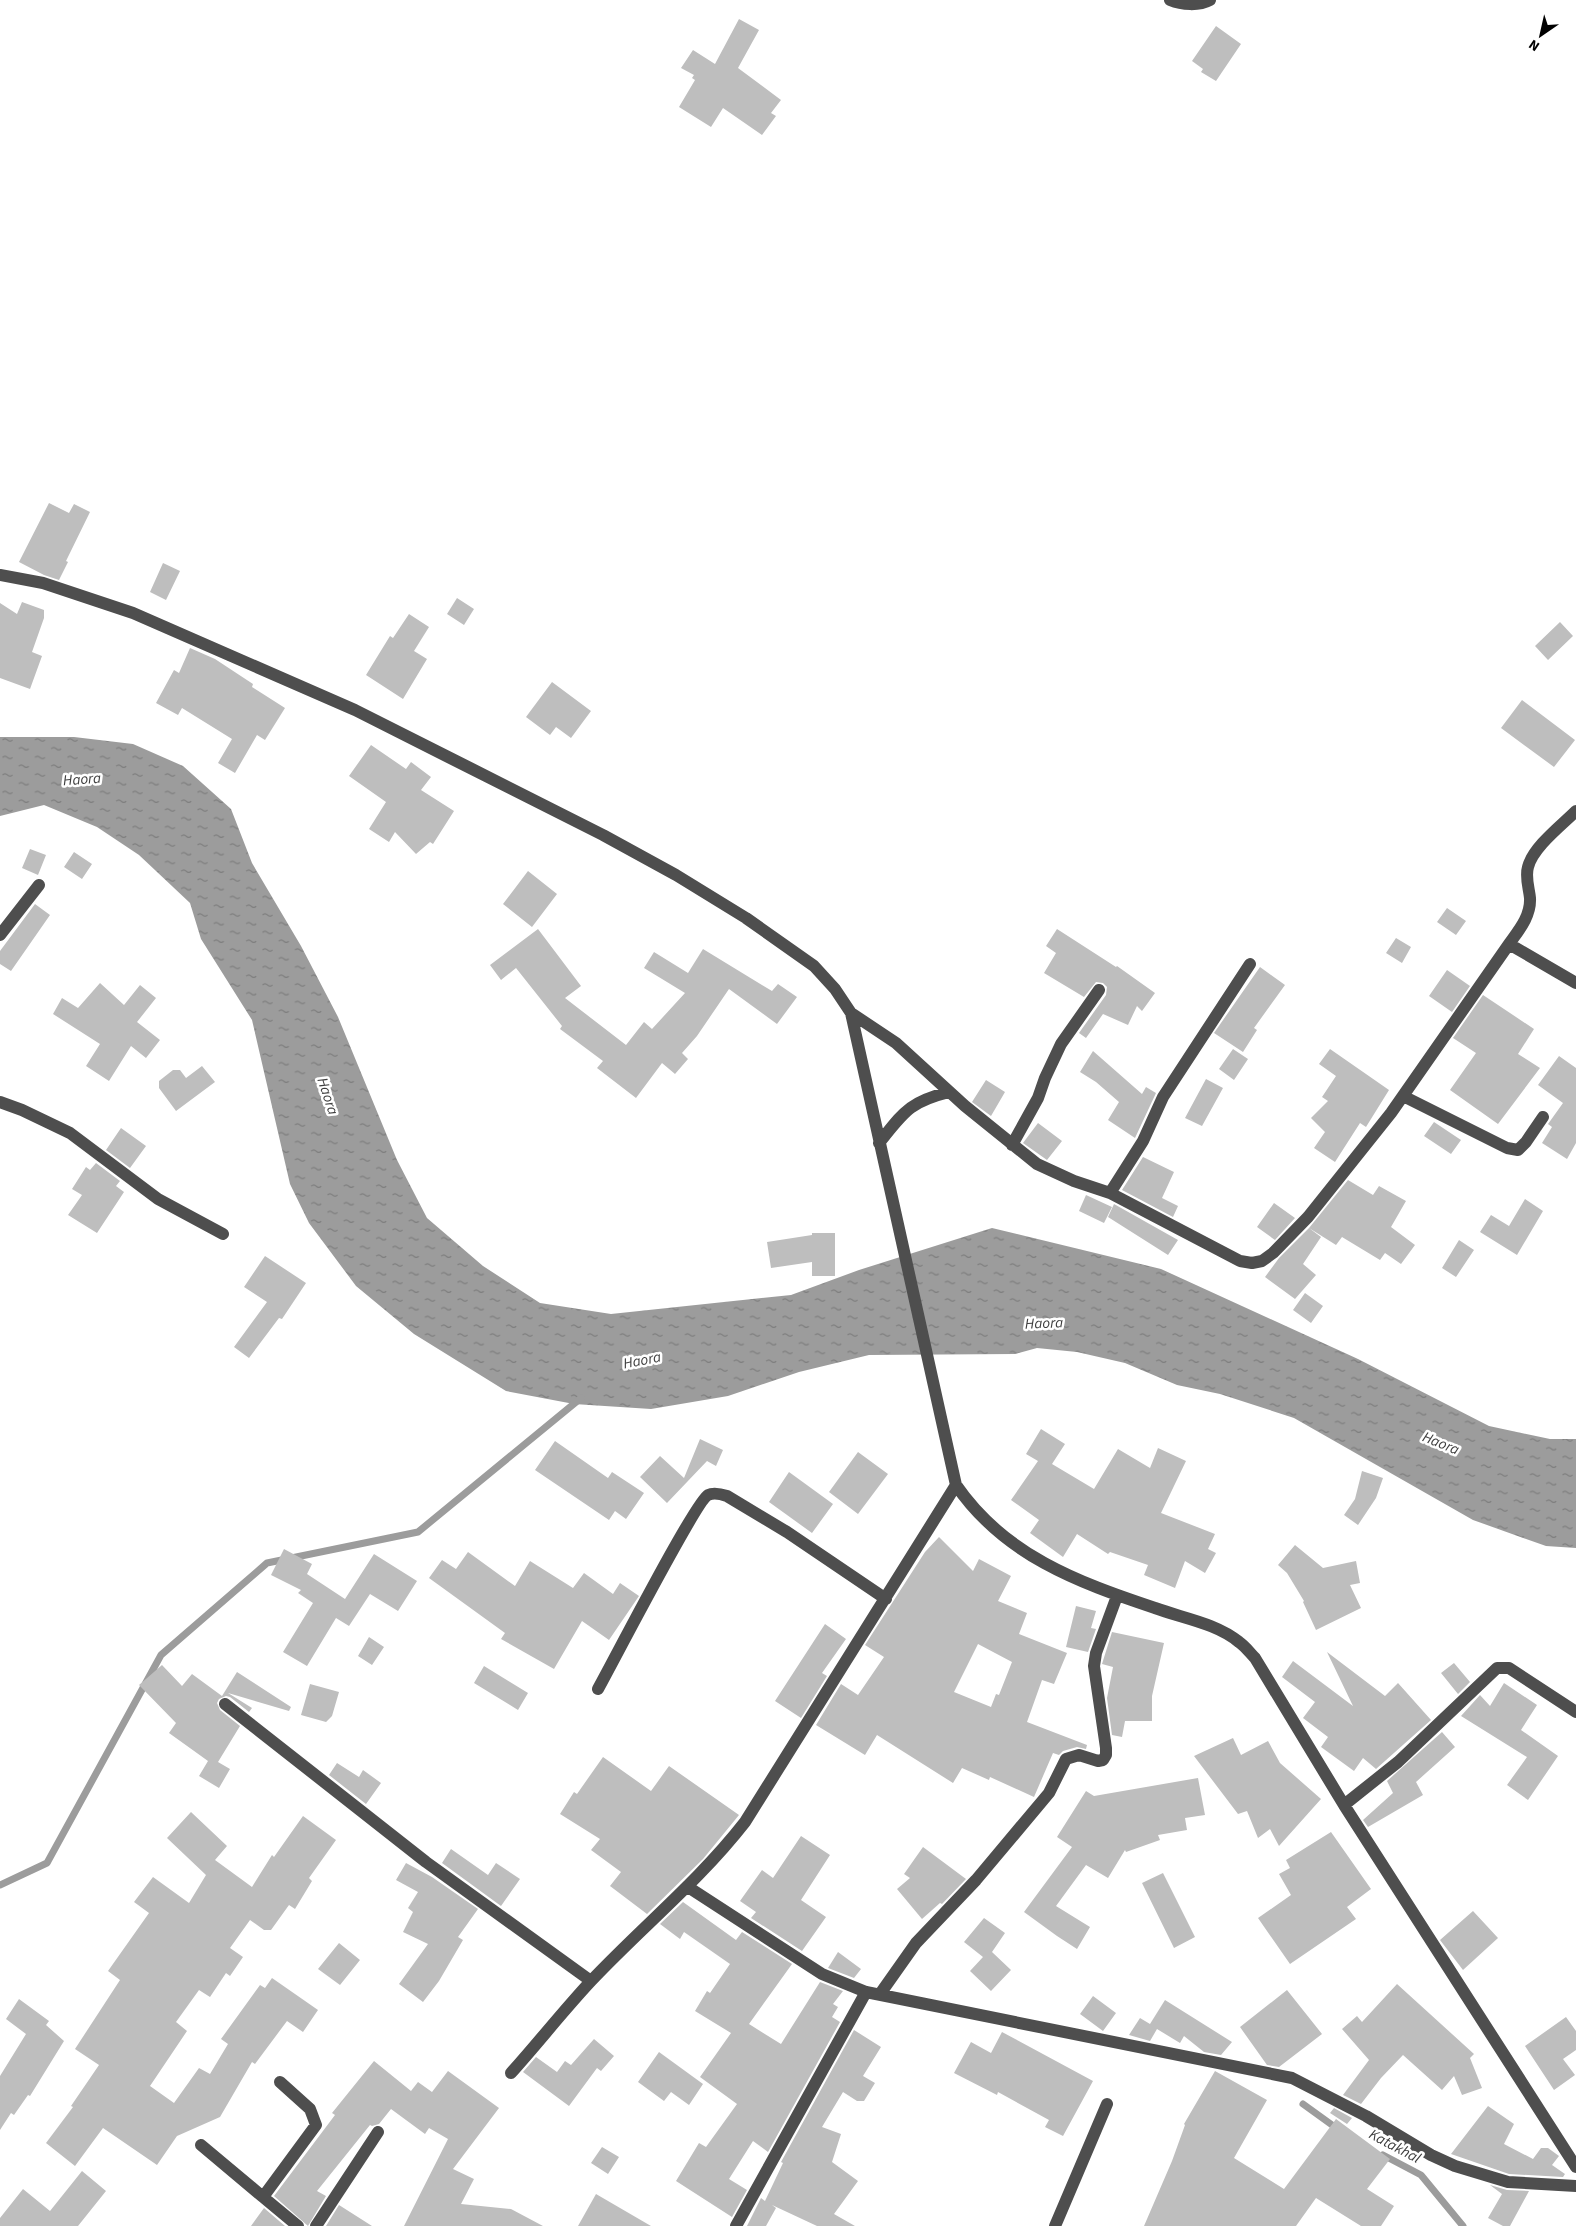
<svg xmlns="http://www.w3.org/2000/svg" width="1576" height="2226" font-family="'Source Sans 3',sans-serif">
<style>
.water{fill:url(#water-ripples)}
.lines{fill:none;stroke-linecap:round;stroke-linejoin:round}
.stream{stroke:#9c9c9c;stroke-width:7}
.building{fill:#bebebe;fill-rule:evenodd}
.minor{stroke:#4e4e4e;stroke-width:12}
.labels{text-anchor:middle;stroke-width:5;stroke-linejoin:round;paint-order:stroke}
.water-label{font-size:15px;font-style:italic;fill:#3d3d3d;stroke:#fff}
</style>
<defs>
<pattern id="water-ripples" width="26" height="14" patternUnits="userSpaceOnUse" patternTransform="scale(1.25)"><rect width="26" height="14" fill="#9c9c9c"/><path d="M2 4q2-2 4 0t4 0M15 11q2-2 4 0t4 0" fill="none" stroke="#7d7d7d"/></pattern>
</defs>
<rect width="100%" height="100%" fill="#fff"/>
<!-- water -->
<path class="water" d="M 0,737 L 74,737 L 133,744 L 183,766 L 231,809 L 252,863 L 301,946 L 338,1017 L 397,1160 L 427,1218 L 483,1266 L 540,1303 L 611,1314 L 791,1295 L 859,1270 L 992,1228 L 1161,1269 L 1358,1359 L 1489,1426 L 1550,1439 L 1576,1439 L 1576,1548 L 1546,1546 L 1473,1520 L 1294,1418 L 1220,1394 L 1177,1385 L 1125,1363 L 1077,1352 L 1037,1348 L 1015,1354 L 869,1355 L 799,1372 L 728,1396 L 651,1409 L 574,1404 L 506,1391 L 414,1334 L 356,1286 L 309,1223 L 290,1184 L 252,1020 L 201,939 L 190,903 L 139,855 L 97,827 L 44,805 L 0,816 Z"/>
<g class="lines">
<!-- stream -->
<path class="stream" d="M 0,1885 L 47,1863 L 161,1655 L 267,1563 L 418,1532 L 581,1398
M 1303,2104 L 1339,2130
M 1383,2155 L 1421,2175 L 1463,2226"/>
</g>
<!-- building -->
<path class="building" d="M 739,19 L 759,30 L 738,68 L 781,100 L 771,113 L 776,116 L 762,135 L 723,108 L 711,127 L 679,107 L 695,80 L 692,78 L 694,75 L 681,68 L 693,50 L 715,64 Z
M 1216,26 L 1241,44 L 1216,81 L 1201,72 L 1203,69 L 1192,61 Z
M 49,503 L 69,513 L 74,504 L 90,512 L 66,561 L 68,562 L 59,580 L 44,575 L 19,562 Z
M 163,563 L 180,571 L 166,600 L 150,592 Z
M 457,598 L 474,609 L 464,625 L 447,614 Z
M 22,602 L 44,610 L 44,618 L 32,652 L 42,656 L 30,689 L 0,678 L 0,603 L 17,614 Z
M 409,614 L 429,627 L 414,651 L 427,659 L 403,699 L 366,675 L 390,636 L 393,638 Z
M 1560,622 L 1573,636 L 1548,660 L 1535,646 Z
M 190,648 L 215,659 L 253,684 L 252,687 L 285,708 L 265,740 L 257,735 L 235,773 L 218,763 L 232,739 L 182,708 L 178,715 L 156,703 L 174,670 L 179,673 Z
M 552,682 L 591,711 L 571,738 L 556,727 L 550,735 L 526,717 Z
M 1522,700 L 1575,740 L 1554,767 L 1501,728 Z
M 371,745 L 406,769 L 411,762 L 431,777 L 421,790 L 454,811 L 433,844 L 430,842 L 416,854 L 395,832 L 389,842 L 369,829 L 386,802 L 349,776 Z
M 30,849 L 46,855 L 38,875 L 22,868 Z
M 74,852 L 92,864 L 82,879 L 64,867 Z
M 528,871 L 557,894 L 532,927 L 503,904 Z
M 35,904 L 50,915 L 11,971 L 0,964 L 0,951 Z
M 1447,908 L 1466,921 L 1456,935 L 1437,922 Z
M 538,929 L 581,986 L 565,998 L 626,1045 L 644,1022 L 652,1029 L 685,993 L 644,968 L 654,952 L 688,973 L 703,949 L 772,991 L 778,984 L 797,997 L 777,1024 L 729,989 L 697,1036 L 682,1053 L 688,1059 L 675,1074 L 662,1063 L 636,1098 L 597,1068 L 603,1061 L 560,1029 L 562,1026 L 516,968 L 501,980 L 490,965 Z
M 1057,929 L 1116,967 L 1117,966 L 1155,993 L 1142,1011 L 1137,1006 L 1128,1025 L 1103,1014 L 1086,1038 L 1079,1033 L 1106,995 L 1107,987 L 1103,983 L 1096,982 L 1084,997 L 1044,973 L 1056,953 L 1046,946 Z
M 1396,938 L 1411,947 L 1402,963 L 1386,953 Z
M 1260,967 L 1285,985 L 1254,1028 L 1257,1030 L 1243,1052 L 1214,1033 Z
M 1447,970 L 1470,986 L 1452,1012 L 1429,996 Z
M 100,983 L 124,1005 L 140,985 L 156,998 L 137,1022 L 160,1040 L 146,1058 L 131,1046 L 109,1081 L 86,1066 L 100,1044 L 53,1014 L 62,998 L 78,1008 Z
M 1483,995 L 1534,1029 L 1518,1054 L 1540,1068 L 1498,1124 L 1450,1090 L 1476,1053 L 1453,1038 Z
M 1233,1049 L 1248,1059 L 1234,1080 L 1219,1069 Z
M 1330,1049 L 1389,1090 L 1366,1127 L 1360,1123 L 1335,1162 L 1314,1148 L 1325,1132 L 1311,1118 L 1328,1101 L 1322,1097 L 1336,1076 L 1319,1064 Z
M 1093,1051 L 1142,1094 L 1146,1087 L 1156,1093 L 1135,1138 L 1108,1120 L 1119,1102 L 1096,1082 L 1080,1072 Z
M 1559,1056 L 1576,1068 L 1576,1143 L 1567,1159 L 1542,1143 L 1552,1127 L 1548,1124 L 1563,1103 L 1538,1085 Z
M 202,1066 L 215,1082 L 176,1111 L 159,1088 L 159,1081 L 173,1070 L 180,1070 L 186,1078 Z
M 1206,1079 L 1223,1088 L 1202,1126 L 1185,1118 Z
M 986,1080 L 1005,1092 L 991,1116 L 972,1102 Z
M 1434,1122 L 1461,1140 L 1451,1154 L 1424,1136 Z
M 1038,1123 L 1062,1141 L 1047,1160 L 1023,1143 Z
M 121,1128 L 146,1146 L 130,1168 L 106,1150 Z
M 1143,1157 L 1174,1172 L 1162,1198 L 1178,1206 L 1173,1217 L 1122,1190 Z
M 96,1163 L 120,1181 L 116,1186 L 124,1192 L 97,1233 L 68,1215 L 82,1195 L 72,1189 L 86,1167 L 90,1170 Z
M 1348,1180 L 1373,1195 L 1379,1186 L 1406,1201 L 1391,1227 L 1415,1245 L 1401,1264 L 1385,1253 L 1380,1260 L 1342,1237 L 1336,1245 L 1309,1228 Z
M 1086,1195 L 1112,1207 L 1104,1223 L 1079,1211 Z
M 1525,1199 L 1543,1211 L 1517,1255 L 1480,1232 L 1491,1215 L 1509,1226 Z
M 1274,1203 L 1295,1218 L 1275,1240 L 1257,1227 Z
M 1114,1204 L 1178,1240 L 1168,1255 L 1108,1217 Z
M 1309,1228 L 1321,1237 L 1303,1264 L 1316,1275 L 1295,1299 L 1265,1277 L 1279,1258 Z
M 812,1233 L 835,1233 L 835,1276 L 812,1276 L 812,1262 L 771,1268 L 767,1242 L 812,1235 Z
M 1459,1240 L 1474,1250 L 1456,1277 L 1442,1268 Z
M 265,1256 L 306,1283 L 282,1319 L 279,1318 L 249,1358 L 234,1347 L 267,1302 L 244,1287 Z
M 1305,1293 L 1323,1306 L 1311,1323 L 1293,1310 Z
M 1041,1429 L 1065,1444 L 1052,1464 L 1094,1489 L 1118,1449 L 1150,1468 L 1158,1448 L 1186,1461 L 1161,1513 L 1215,1534 L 1208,1549 L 1216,1553 L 1205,1573 L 1185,1561 L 1175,1588 L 1144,1575 L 1148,1565 L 1110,1552 L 1108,1554 L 1077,1534 L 1063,1557 L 1030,1533 L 1039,1520 L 1011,1500 L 1038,1461 L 1026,1454 Z
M 700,1439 L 723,1450 L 716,1466 L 707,1461 L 667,1503 L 640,1477 L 660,1456 L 684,1478 Z
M 555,1441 L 608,1478 L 612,1472 L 644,1493 L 626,1519 L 615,1511 L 609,1520 L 535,1470 Z
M 858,1452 L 888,1474 L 858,1514 L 829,1492 Z
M 1362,1471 L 1383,1478 L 1376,1498 L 1358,1525 L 1344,1515 L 1355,1499 Z
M 789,1472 L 833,1504 L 812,1533 L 769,1502 Z
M 939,1537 L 973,1571 L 979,1559 L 1011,1576 L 998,1601 L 1027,1613 L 1019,1634 L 1067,1653 L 1054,1684 L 1042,1680 L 1027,1722 L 1087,1745 L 1086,1749 L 1077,1747 L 1063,1751 L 1059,1755 L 1053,1753 L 1034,1797 L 990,1777 L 989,1780 L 962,1768 L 953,1783 L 877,1735 L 865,1755 L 816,1725 L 841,1684 L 858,1695 L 884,1657 L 865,1645 L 925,1552 ZM 978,1644 L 1012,1662 L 999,1695 L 996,1694 L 991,1707 L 954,1692 Z
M 1295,1545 L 1323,1568 L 1356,1561 L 1360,1583 L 1350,1585 L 1361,1608 L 1316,1630 L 1303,1602 L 1304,1601 L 1287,1573 L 1278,1565 Z
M 284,1549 L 312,1564 L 307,1574 L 345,1599 L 374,1554 L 417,1581 L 398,1611 L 370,1594 L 349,1626 L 336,1618 L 307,1666 L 283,1652 L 313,1603 L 298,1593 L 301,1590 L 271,1575 Z
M 468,1552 L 515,1586 L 530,1561 L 573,1588 L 584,1573 L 613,1594 L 620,1583 L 639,1596 L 609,1640 L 582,1621 L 554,1669 L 501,1639 L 505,1633 L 429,1578 L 442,1560 L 456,1569 Z
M 1076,1606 L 1096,1611 L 1091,1628 L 1096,1629 L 1088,1652 L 1066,1647 Z
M 825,1624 L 846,1639 L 822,1673 L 827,1676 L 801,1718 L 775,1701 Z
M 1112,1632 L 1164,1643 L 1152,1696 L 1152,1721 L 1125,1721 L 1122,1737 L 1112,1735 L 1107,1698 L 1113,1667 L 1102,1664 Z
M 369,1637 L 384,1647 L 372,1665 L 358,1656 Z
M 1327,1652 L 1385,1696 L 1398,1683 L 1431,1720 L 1376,1769 L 1363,1758 L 1354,1771 L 1321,1747 L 1328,1737 L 1303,1718 L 1315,1702 L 1282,1677 L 1293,1661 L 1353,1706 Z
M 1454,1663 L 1470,1682 L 1458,1694 L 1441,1673 Z
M 162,1665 L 182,1686 L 192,1674 L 222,1696 L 237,1672 L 291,1707 L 289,1711 L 228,1693 L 252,1708 L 249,1712 L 230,1697 L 226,1696 L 219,1699 L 217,1703 L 220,1710 L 240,1726 L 218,1762 L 230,1769 L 219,1788 L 199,1776 L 208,1761 L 169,1733 L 176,1723 L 139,1685 Z
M 484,1666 L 528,1693 L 518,1710 L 474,1683 Z
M 1504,1683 L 1537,1705 L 1521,1730 L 1558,1756 L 1528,1800 L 1507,1785 L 1527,1757 L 1461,1716 L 1480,1695 L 1490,1706 Z
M 310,1684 L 339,1692 L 332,1716 L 326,1722 L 301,1715 Z
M 1442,1732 L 1455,1747 L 1416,1782 L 1423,1795 L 1368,1827 L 1363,1820 L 1393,1793 L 1387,1781 Z
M 1233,1738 L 1241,1755 L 1268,1741 L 1280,1763 L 1321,1799 L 1279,1846 L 1270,1829 L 1258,1838 L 1247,1811 L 1238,1814 L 1194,1756 Z
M 603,1757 L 651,1791 L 669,1766 L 739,1815 L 703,1859 L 647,1914 L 610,1886 L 621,1872 L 591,1850 L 600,1839 L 560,1814 L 574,1792 L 577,1794 Z
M 337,1763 L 359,1777 L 363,1770 L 381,1783 L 366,1804 L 329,1775 Z
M 1198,1778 L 1205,1815 L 1185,1818 L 1187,1830 L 1158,1835 L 1160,1840 L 1126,1852 L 1125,1850 L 1108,1878 L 1086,1865 L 1056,1906 L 1090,1927 L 1077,1949 L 1057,1936 L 1024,1912 L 1072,1847 L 1057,1837 L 1086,1791 L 1094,1796 Z
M 191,1812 L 227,1846 L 215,1860 L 252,1887 L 272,1855 L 274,1857 L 303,1816 L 336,1840 L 309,1878 L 312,1881 L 295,1909 L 289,1905 L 271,1930 L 264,1930 L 250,1920 L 230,1948 L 243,1957 L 230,1976 L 226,1973 L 210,1997 L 199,1990 L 176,2022 L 187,2031 L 150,2086 L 174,2103 L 199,2068 L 210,2074 L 228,2044 L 221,2039 L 260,1985 L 265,1988 L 272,1978 L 318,2010 L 303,2032 L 287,2021 L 255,2064 L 252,2062 L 220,2117 L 177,2136 L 157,2165 L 103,2128 L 75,2166 L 46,2143 L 73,2107 L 71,2106 L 99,2065 L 75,2049 L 120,1980 L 108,1971 L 149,1913 L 134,1902 L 153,1877 L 189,1903 L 206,1875 L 167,1838 Z
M 1331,1832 L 1371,1889 L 1347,1907 L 1356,1919 L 1290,1964 L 1258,1918 L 1291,1895 L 1279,1874 L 1290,1868 L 1286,1860 Z
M 801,1836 L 830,1855 L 801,1900 L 826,1917 L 802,1951 L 751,1918 L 756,1912 L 740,1901 L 762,1870 L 773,1878 Z
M 923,1847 L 966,1879 L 942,1904 L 940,1903 L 922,1919 L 897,1889 L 910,1878 L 904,1874 Z
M 451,1849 L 488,1875 L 496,1863 L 520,1879 L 501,1906 L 442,1863 Z
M 406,1863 L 432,1877 L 478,1909 L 458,1937 L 463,1940 L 439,1981 L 423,2002 L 399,1984 L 428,1944 L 403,1932 L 413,1912 L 408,1908 L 418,1892 L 396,1880 Z
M 1163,1873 L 1195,1937 L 1174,1948 L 1142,1883 Z
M 683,1902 L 736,1940 L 742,1932 L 792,1964 L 749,2024 L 781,2044 L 820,1982 L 843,1991 L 833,2004 L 838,2007 L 832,2017 L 840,2022 L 768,2152 L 753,2141 L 729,2179 L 747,2190 L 732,2217 L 676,2181 L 699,2143 L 706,2147 L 737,2104 L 700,2077 L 731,2033 L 695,2011 L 707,1991 L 710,1993 L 730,1964 L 684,1932 L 680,1939 L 660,1924 Z
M 1473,1911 L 1498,1938 L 1463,1970 L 1440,1940 Z
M 984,1918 L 1005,1933 L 992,1952 L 1011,1970 L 991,1991 L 970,1971 L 983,1957 L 964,1942 Z
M 339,1943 L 360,1960 L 340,1985 L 318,1969 Z
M 838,1952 L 861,1969 L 854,1978 L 828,1968 Z
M 1397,1984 L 1474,2054 L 1470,2058 L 1482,2088 L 1462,2095 L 1454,2076 L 1442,2090 L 1403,2055 L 1381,2078 L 1361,2104 L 1343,2095 L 1369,2060 L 1342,2029 L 1357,2016 L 1362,2022 Z
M 1287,1990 L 1322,2034 L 1279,2067 L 1267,2065 L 1240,2027 Z
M 1093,1996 L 1116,2013 L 1103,2031 L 1080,2014 Z
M 19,1999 L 49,2021 L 46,2025 L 64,2041 L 30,2096 L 28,2095 L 14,2115 L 11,2113 L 0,2130 L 0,2076 L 26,2034 L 6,2019 Z
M 1165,2000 L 1232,2042 L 1221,2055 L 1204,2052 L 1184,2036 L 1180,2043 L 1157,2029 L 1150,2041 L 1129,2035 L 1140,2018 L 1150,2024 Z
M 1566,2017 L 1576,2031 L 1576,2050 L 1563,2059 L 1575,2075 L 1554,2090 L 1525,2046 Z
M 854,2030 L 881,2047 L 863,2076 L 875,2083 L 864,2101 L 857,2101 L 843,2092 L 822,2127 L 841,2134 L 832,2162 L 858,2181 L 834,2214 L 855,2226 L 817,2226 L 772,2205 L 776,2208 L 766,2226 L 747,2226 L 761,2198 L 765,2201 L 783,2163 L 781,2162 Z
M 1002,2032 L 1093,2081 L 1063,2136 L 1045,2127 L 1049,2120 L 998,2092 L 997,2095 L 954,2073 L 971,2042 L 991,2053 Z
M 594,2039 L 614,2056 L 601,2071 L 597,2068 L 569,2106 L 523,2072 L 536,2057 L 557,2072 L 565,2061 L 571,2065 Z
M 659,2052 L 703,2084 L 689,2105 L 671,2092 L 664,2101 L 638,2082 Z
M 374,2061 L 411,2091 L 418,2082 L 432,2092 L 448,2071 L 499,2108 L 453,2169 L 474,2179 L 461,2204 L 511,2209 L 543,2226 L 404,2226 L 448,2139 L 429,2128 L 425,2134 L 391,2109 L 379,2124 L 372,2126 L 370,2125 L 317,2191 L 326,2196 L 308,2226 L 274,2196 L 335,2115 L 332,2113 Z
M 1215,2071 L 1267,2100 L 1234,2158 L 1284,2189 L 1336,2119 L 1390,2159 L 1367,2189 L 1394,2206 L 1381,2226 L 1361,2226 L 1316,2198 L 1296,2226 L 1144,2226 L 1172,2161 L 1185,2125 L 1184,2124 Z
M 1488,2106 L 1514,2124 L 1504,2144 L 1533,2159 L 1541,2148 L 1548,2148 L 1559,2156 L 1552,2165 L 1565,2174 L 1563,2177 L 1509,2174 L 1451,2154 Z
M 1334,2108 L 1352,2118 L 1347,2124 L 1330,2113 Z
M 602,2147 L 619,2157 L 608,2174 L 591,2163 Z
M 82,2171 L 106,2191 L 78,2226 L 0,2226 L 0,2218 L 23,2189 L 50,2211 Z
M 1490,2185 L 1507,2190 L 1529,2191 L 1510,2226 L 1503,2226 L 1488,2218 L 1502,2194 Z
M 596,2194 L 651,2226 L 578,2226 Z
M 339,2205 L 372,2226 L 326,2226 Z
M 264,2208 L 285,2226 L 251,2226 Z"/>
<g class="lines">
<!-- minor -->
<path class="minor" d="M 1170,0 C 1182,5 1199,6 1210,0
M 0,575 L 43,583 L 133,613 L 355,710 L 603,835 L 676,875 L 746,918 L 814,966 L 835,989 L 851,1013 L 956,1485 C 1004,1555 1077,1582 1155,1608 C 1182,1618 1216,1623 1239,1642 C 1245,1646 1250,1653 1255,1658 L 1344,1805 L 1576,2167
M 0,935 L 39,885
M 1509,944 L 1576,983
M 851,1013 L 896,1043 L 965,1106 L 1037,1164 L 1074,1181 L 1110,1193 L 1240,1261 L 1252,1263 L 1262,1261 L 1273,1253 L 1308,1217 L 1391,1113 L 1509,944 C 1519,930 1531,916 1530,898 C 1529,888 1525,877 1528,867 C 1533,847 1562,825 1576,811
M 1403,1096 L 1507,1148 L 1518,1150 L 1526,1142 L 1543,1117
M 0,1102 L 22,1110 L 70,1133 L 158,1199 L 223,1234
M 879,1143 C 904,1112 909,1102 949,1092
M 1012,1145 L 1038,1098 L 1045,1078 L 1061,1044 L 1099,990
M 1110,1193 L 1143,1141 L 1163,1097 L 1250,964
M 598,1689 C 612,1664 696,1501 708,1495 C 714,1492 721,1494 727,1496 L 787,1532 L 886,1599
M 225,1704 L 426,1862 L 591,1981
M 1344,1805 L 1398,1762 L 1497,1668 L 1509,1668 L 1576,1712
M 688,1887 L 822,1974 L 866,1992 L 1292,2078 L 1366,2116 L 1431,2155 L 1455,2166 L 1508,2182 L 1576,2186
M 880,1994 L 916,1943 L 976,1880 L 1049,1793 L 1066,1759 L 1079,1755 L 1098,1761 L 1103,1760 L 1106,1755 L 1106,1748 L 1094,1666 L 1096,1653 L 1117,1596
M 511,2073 C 538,2043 563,2011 591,1981 C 642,1927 699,1881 745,1822 L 956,1485
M 280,2082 L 310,2109 L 316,2125 L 263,2197 L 298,2226
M 201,2145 L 263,2197
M 316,2226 L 378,2132
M 736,2226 L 866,1992
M 1055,2226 L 1107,2104"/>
</g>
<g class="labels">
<!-- water labels -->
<g class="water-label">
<text transform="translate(82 779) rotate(-4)" y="5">Haora</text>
<text transform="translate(328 1096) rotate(72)" y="5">Haora</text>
<text transform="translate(1044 1323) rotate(-2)" y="5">Haora</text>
<text transform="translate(642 1360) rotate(-11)" y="5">Haora</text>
<text transform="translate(1441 1443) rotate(22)" y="5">Haora</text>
<text transform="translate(1395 2146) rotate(28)" y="5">Katakhal</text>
</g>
</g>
<!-- north arrow -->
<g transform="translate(1541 35) rotate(214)" stroke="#ffffff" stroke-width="4" paint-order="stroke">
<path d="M0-4L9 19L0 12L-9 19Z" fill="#000000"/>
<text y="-8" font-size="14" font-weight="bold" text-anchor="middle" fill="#000000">N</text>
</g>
</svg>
